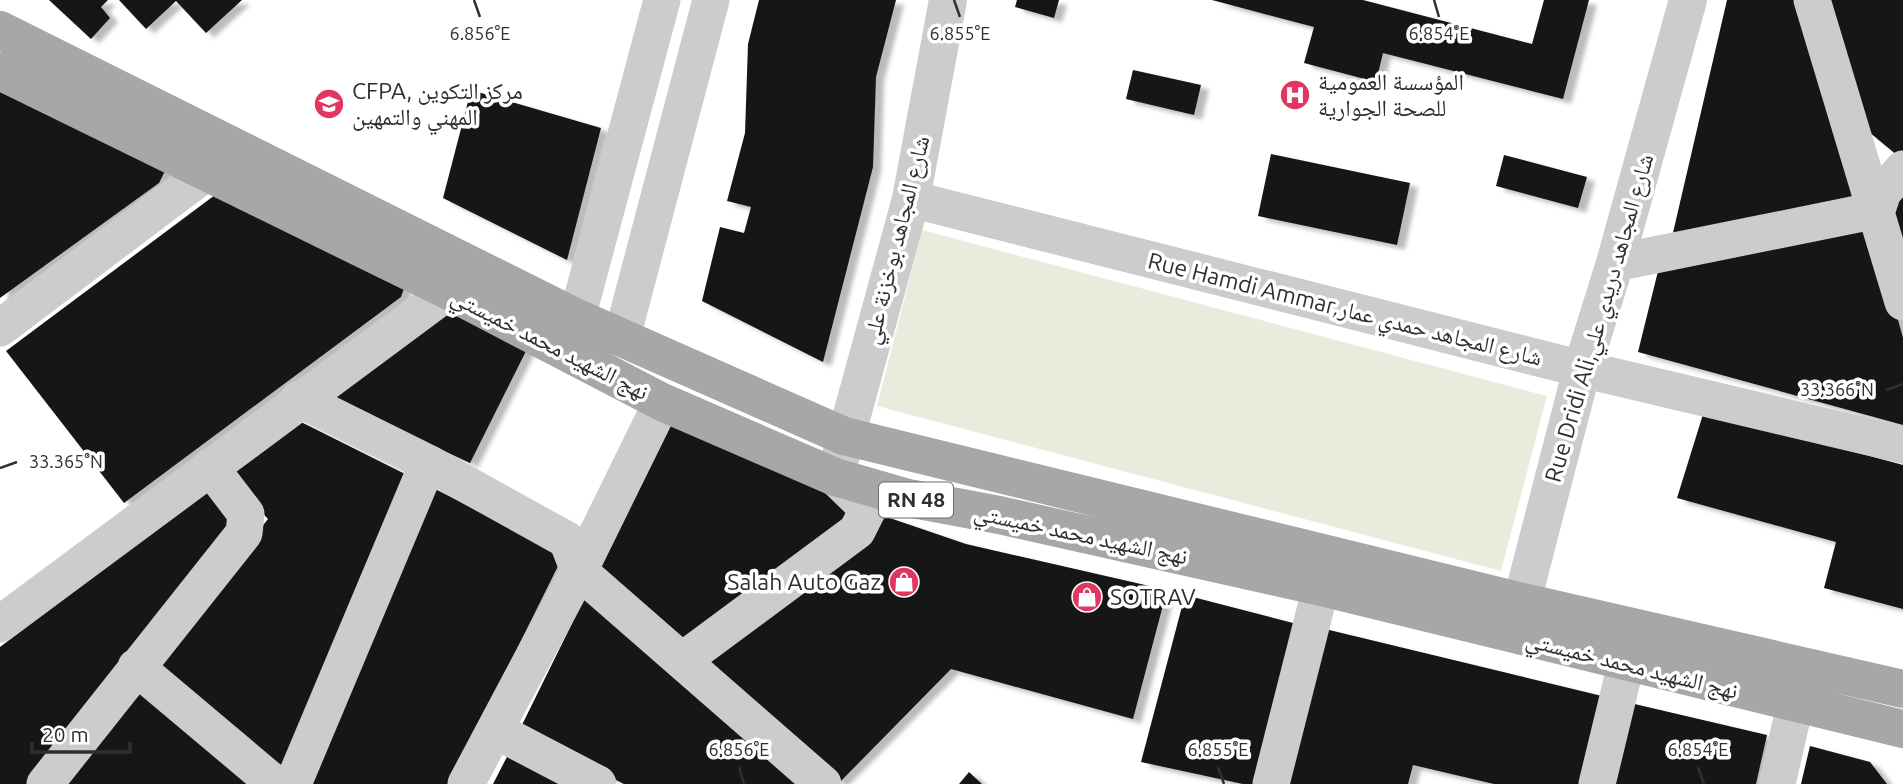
<svg xmlns="http://www.w3.org/2000/svg" width="1903" height="784" font-family="Ubuntu,'Noto Naskh Arabic',sans-serif">
<style>
.green{fill:#e8ecdd}
.building{fill:#161616;filter:url(#shadow)}
.lines{fill:none;stroke-linecap:round;stroke-linejoin:round}
.minor{stroke:#ccc;stroke-width:37}
.tertiary{stroke:#ccc;stroke-width:38}
.primary{stroke:#a7a7a7;stroke-width:38}
.ticks{fill:none;stroke:#2f2f2f;stroke-width:2.5}
.labels{text-anchor:middle;stroke-width:7;stroke-linejoin:round;paint-order:stroke}
.shield{fill:#fff;stroke:#6d6d6d;stroke-width:2}
.shield-label{font-size:21px;font-weight:bold;fill:#2f2f2f}
.poi-label{font-size:23px;fill:#2f2f2f;stroke:#fff;text-anchor:start}
.street-label{font-size:23px;fill:#2f2f2f;stroke:#fff}
.ticks-label{font-size:18px;text-anchor:middle;fill:#2f2f2f;stroke:#fff;stroke-width:7;stroke-linejoin:round;paint-order:stroke}
</style>
<defs>
<filter id="shadow"><feDropShadow dx="8" dy="4.5" stdDeviation="2" flood-color="#0004"/></filter>
</defs>
<rect width="100%" height="100%" fill="#fff"/>
<!-- green -->
<path class="green" d="M 922,230 L 1547,396 L 1501,571 L 877,406 Z"/>
<!-- building -->
<path class="building" d="M 49,0 L 108,0 L 101,7 L 110,18 L 91,39 Z
M 119,0 L 242,0 L 206,33 L 176,1 L 146,29 Z
M 759,0 L 896,0 L 876,77 L 873,167 L 823,362 L 702,301 L 720,227 L 744,233 L 751,207 L 727,201 L 745,133 L 748,44 Z
M 1017,0 L 1059,0 L 1054,18 L 1015,7 Z
M 1212,0 L 1363,0 L 1532,44 L 1544,0 L 1589,0 L 1563,99 L 1383,53 L 1376,82 L 1304,63 L 1314,27 Z
M 1727,0 L 1804,0 L 1867,203 L 1672,237 Z
M 1823,0 L 1903,0 L 1903,151 L 1898,156 L 1863,127 Z
M 1133,70 L 1201,85 L 1194,115 L 1126,99 Z
M 0,87 L 166,169 L 159,183 L 0,298 Z
M 471,90 L 601,128 L 567,260 L 443,198 Z
M 1271,154 L 1410,183 L 1397,245 L 1258,216 Z
M 1504,155 L 1587,177 L 1578,208 L 1496,186 Z
M 1903,183 L 1903,263 L 1885,204 Z
M 215,195 L 405,286 L 401,297 L 124,503 L 6,351 Z
M 1871,222 L 1903,338 L 1903,425 L 1638,352 L 1661,259 Z
M 449,307 L 528,347 L 470,463 L 330,398 Z
M 1704,411 L 1903,465 L 1903,609 L 1824,588 L 1836,542 L 1677,498 Z
M 674,419 L 859,505 L 851,522 L 678,646 L 596,576 Z
M 299,421 L 411,477 L 284,780 L 149,669 L 268,519 L 227,475 Z
M 429,486 L 564,554 L 450,784 L 304,784 Z
M 211,488 L 239,520 L 31,784 L 0,784 L 0,647 Z
M 878,514 L 966,544 L 1167,590 L 1133,719 L 951,669 L 839,783 L 698,662 Z
M 587,593 L 806,784 L 624,784 L 519,731 Z
M 1185,595 L 1297,624 L 1259,784 L 1243,784 L 1141,762 Z
M 1321,628 L 1602,696 L 1583,784 L 1494,784 L 1413,765 L 1408,784 L 1286,784 Z
M 138,684 L 257,784 L 59,784 Z
M 1626,702 L 1767,735 L 1756,784 L 1608,784 Z
M 1810,746 L 1870,762 L 1887,784 L 1801,784 Z
M 510,751 L 576,784 L 493,784 Z
M 969,772 L 982,784 L 959,784 Z"/>
<g class="lines">
<!-- minor -->
<path class="minor" d="M 1812,0 L 1903,302
M 911,199 L 1582,369 L 1903,445
M 1615,263 L 1877,210 L 1883,192 L 1903,169
M 577,318 L 662,0
M 0,328 L 207,172
M 622,337 L 711,0
M 299,399 L 428,463 L 567,540 L 579,571 L 823,784
M 0,624 L 449,291
M 683,660 L 857,531 L 868,509 L 835,477
M 136,667 L 275,784
M 495,730 L 598,784
M 45,784 L 244,533 L 246,514 L 210,467
M 293,784 L 428,463
M 466,784 L 579,571 L 662,402
M 1271,784 L 1321,587
M 1597,784 L 1626,664
M 1777,784 L 1795,705"/>
<!-- tertiary -->
<path class="tertiary" d="M 835,477 L 911,199 L 948,0
M 1514,632 L 1582,369 L 1615,263 L 1688,0"/>
<!-- primary -->
<path class="primary" d="M 0,30 L 577,318 L 844,436 L 1523,602 L 1903,689
M 0,71 L 449,291 L 662,402 L 835,477 L 908,498 L 999,515 L 1321,587 L 1903,729"/>
</g>
<!-- ticks -->
<path class="ticks" d="M 474,0 L 480,17M 954,0 L 960,17M 1434,0 L 1439,17M 1886,390 L 1903,384M 0,468 L 17,462M 739,767 L 744,784M 1218,767 L 1224,784M 1698,767 L 1704,784"/>
<!-- icons -->
<defs>
<g id="hospital-disc" transform="scale(1.575)"><circle r="9.5" fill="#e1365d" stroke="#fff"/><path d="M-5-5h3v3.5h4V-5h3V5h-3V1.5h-4V5h-3Z" fill="#fff"/></g>
<g id="school-disc" transform="scale(1.575)"><circle r="9.5" fill="#e1365d" stroke="#fff"/><path d="M0-5L7-2L0 1L-7-2ZM-4 1L0 2.5L4 1V4Q0 6-4 4Z" fill="#fff"/></g>
<g id="shop-disc" transform="scale(1.575)"><circle r="9.5" fill="#e1365d" stroke="#fff"/><path d="M-5-2.5h2.3a2.7 3.5 0 0 1 5.4 0H5L5.5 6h-11ZM-1.5-2.5h3a1.5 2.3 0 0 0-3 0Z" fill="#fff"/></g>
</defs>
<g fill-rule="evenodd">
<use href="#hospital-disc" x="1295" y="95"/>
<use href="#school-disc" x="329" y="104"/>
<use href="#shop-disc" x="904" y="582"/>
<use href="#shop-disc" x="1087" y="597"/>
</g>
<g class="labels">
<!-- shield labels -->
<rect class="shield" x="879" y="482.5" width="74" height="35" rx="5"/>
<g class="shield-label">
<text x="916" y="507">RN 48</text>
</g>
<!-- poi labels -->
<g class="poi-label">
<text x="1318" y="90">المؤسسة العمومية<tspan x="1318" dy="26">للصحة الجوارية</tspan></text>
<text x="352" y="99">CFPA, مركز التكوين<tspan x="352" dy="26">المهني والتمهين</tspan></text>
<text x="881" y="590" text-anchor="end">Salah Auto Gaz</text>
<text x="1110" y="605">SOTRAV</text>
</g>
<!-- street labels -->
<g class="street-label">
<text transform="translate(896 240) rotate(-76)" y="8">شارع المجاهد بوخزنة علي</text>
<text transform="translate(1345 309) rotate(14)" y="8">Rue Hamdi Ammar,شارع المجاهد حمدي عمار</text>
<text transform="translate(1599 318) rotate(-74)" y="8">Rue Dridi Ali,شارع المجاهد دريدي علي</text>
<text transform="translate(550 344) rotate(27)" y="8">نهج الشهيد محمد خميستي</text>
<text transform="translate(1081 534) rotate(12)" y="8">نهج الشهيد محمد خميستي</text>
<text transform="translate(1632 665) rotate(14)" y="8">نهج الشهيد محمد خميستي</text>
</g>
</g>
<g class="ticks-label">
<text x="480" y="40">6.856°E</text>
<text x="960" y="40">6.855°E</text>
<text x="1439" y="40">6.854°E</text>
<text x="1837" y="396">33.366°N</text>
<text x="66" y="468">33.365°N</text>
<text x="739" y="756">6.856°E</text>
<text x="1218" y="756">6.855°E</text>
<text x="1698" y="756">6.854°E</text>
</g>
<!-- scale -->
<path d="M32 742v10h98v-10" fill="none" stroke="#2f2f2f" stroke-width="3.5"/>
<text x="42" y="742" font-size="21" fill="#2f2f2f" stroke="#ffffff" stroke-width="5" paint-order="stroke">20 m</text>
</svg>
